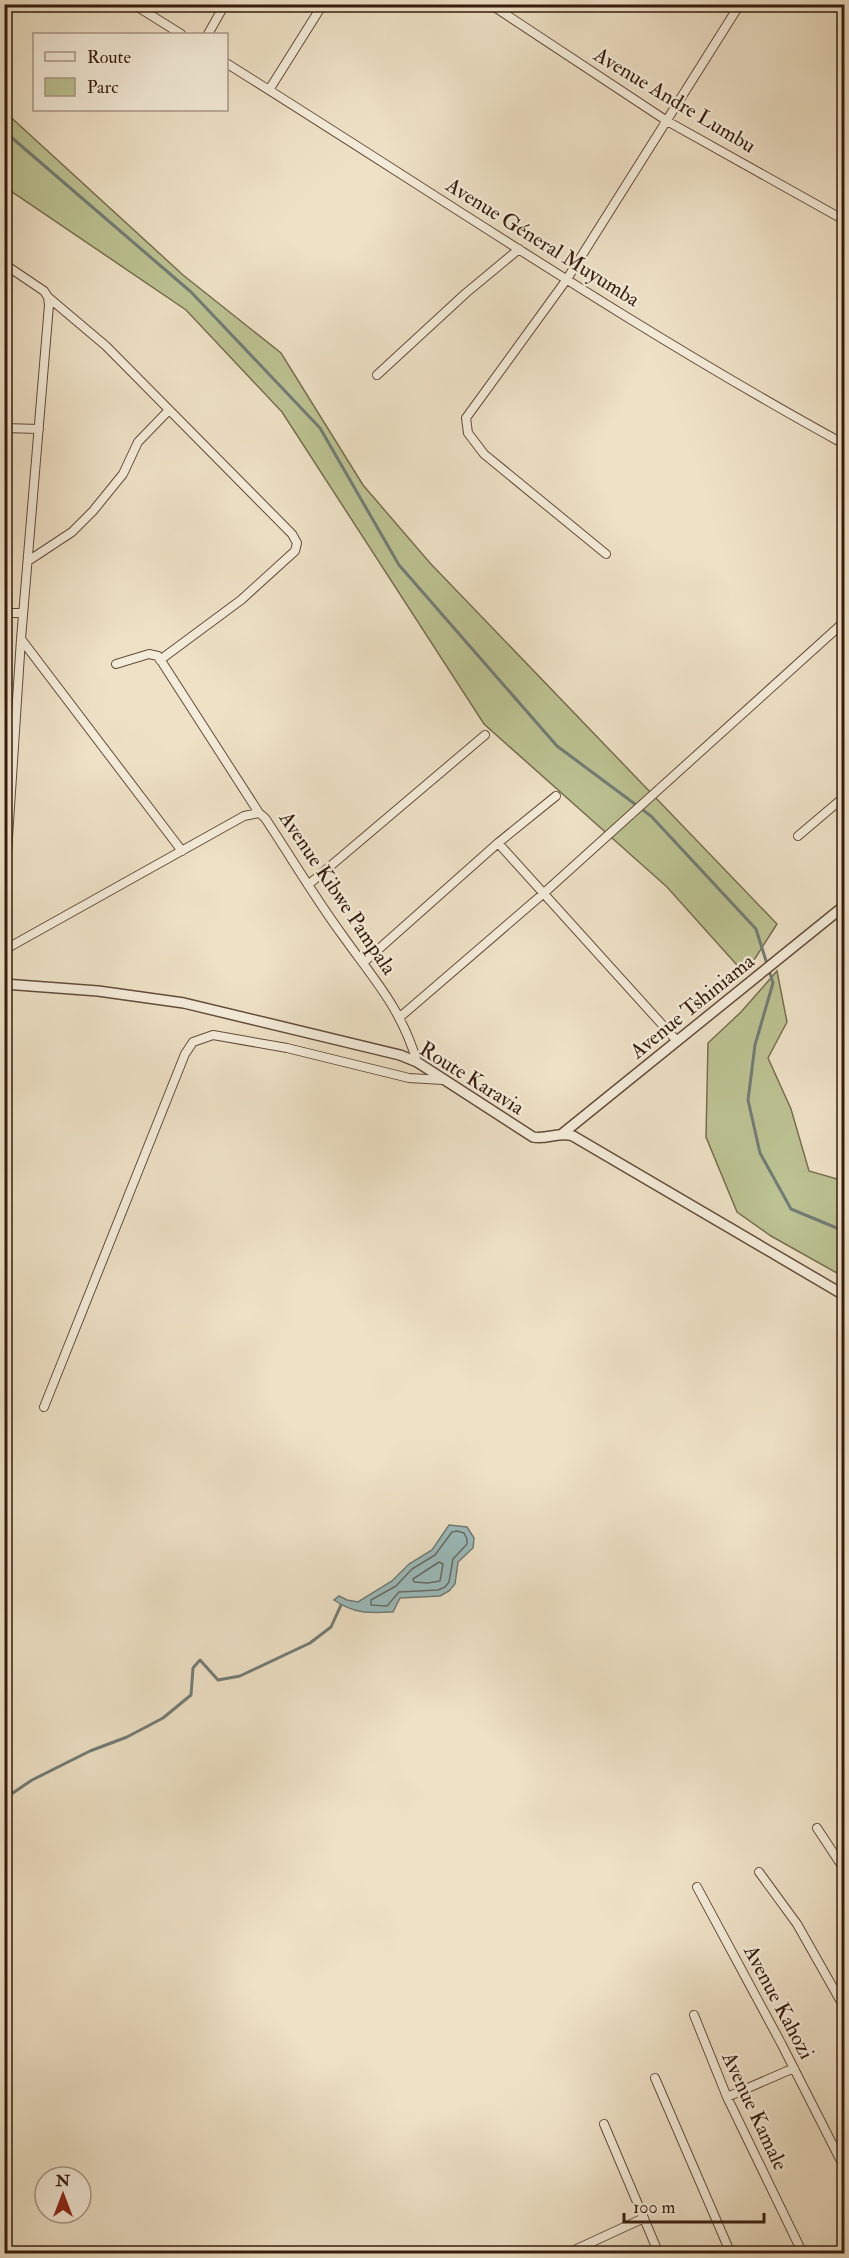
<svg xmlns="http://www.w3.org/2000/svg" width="849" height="2258" font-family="'IM FELL Double Pica',serif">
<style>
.green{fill:#bcc292;stroke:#786e4f;stroke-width:1.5}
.water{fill:#9bbcbc;stroke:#727c76;stroke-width:1.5}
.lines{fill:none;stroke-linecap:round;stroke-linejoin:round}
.shore{stroke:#686c64;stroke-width:1.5}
.stream{stroke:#727c76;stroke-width:3}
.minor-casing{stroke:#634c3a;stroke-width:10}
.tertiary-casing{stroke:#634c3a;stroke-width:12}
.minor{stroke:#f4ecda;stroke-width:8}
.tertiary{stroke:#f4ecda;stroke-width:9}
.labels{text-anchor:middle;stroke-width:5;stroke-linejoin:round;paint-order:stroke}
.street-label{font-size:21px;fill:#351b0c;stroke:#f4ecda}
</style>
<rect width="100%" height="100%" fill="#eee1c6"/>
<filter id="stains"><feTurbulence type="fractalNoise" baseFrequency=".00333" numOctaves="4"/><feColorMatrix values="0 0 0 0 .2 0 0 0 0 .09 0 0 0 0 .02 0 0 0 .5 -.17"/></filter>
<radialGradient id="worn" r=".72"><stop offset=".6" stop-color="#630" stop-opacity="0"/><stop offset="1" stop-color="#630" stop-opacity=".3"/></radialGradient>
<!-- green -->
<path class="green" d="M 4,111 L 183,275 L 281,353 L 363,485 L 430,563 L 777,924 L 745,974 L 667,887 L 484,724 L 282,412 L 186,310 L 5,187 Z
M 777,971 L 787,1022 L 768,1058 L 791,1109 L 809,1171 L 844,1181 L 844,1277 L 771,1236 L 737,1212 L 706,1137 L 708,1043 L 741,1012 Z"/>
<!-- water -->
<path class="water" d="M 449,1525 L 467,1527 L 474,1538 L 473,1548 L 458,1562 L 455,1584 L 449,1591 L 440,1596 L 400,1598 L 393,1612 C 369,1613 354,1614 334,1600 L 339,1596 L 347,1600 L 358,1602 L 392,1581 L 409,1564 L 432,1550 Z"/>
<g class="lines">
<!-- shore -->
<path class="shore" d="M 457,1531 L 464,1533 L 467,1539 L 467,1544 L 453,1559 L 449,1582 L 445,1587 L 438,1590 L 399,1592 L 387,1606 L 371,1605 L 371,1600 L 396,1586 L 412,1569 L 435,1555 L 452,1532 Z
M 439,1562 L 443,1564 L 440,1581 L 428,1583 L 414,1582 L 413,1579 Z"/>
<!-- stream -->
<path class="stream" d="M 4,131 L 191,292 L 320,428 L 399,565 L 557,746 L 651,816 L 756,929 L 773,983 L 755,1045 L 748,1100 L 760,1153 L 791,1209 L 844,1231
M 4,1799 L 32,1780 L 90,1751 L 127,1737 L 163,1718 L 191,1695 L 193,1668 L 200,1660 L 218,1680 L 240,1676 L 310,1643 L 331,1627 L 341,1605"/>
<!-- minor casing -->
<g class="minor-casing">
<path id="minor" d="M 133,4 L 181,34
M 490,4 L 667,121 L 844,220
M 208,34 L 225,4
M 226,63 C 431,191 632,328 844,444
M 269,90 L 323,4
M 4,264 L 44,291 L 48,297 L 49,305 L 21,639 L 4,899
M 48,297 L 106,346 L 292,534 L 297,543 L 295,551 L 241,600 L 160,660
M 377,375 L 466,293 L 519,249
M 4,428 L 39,429
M 606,554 L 484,454 L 468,433 L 466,418 L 567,279 L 740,4
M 28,561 L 72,532 L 93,511 L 123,474 L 138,442 L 169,410
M 4,613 L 23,613
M 21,639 L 182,851
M 116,664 L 149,654 L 158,656 L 259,813
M 798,836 L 844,797
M 498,843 L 677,1041
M 308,885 L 485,735
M 4,950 L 244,816 L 259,813 L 265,818 C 291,857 315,898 343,936 C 375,981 401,1008 417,1062
M 363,963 L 498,843 L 556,796
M 400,1017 L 544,893 L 844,622
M 44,1407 L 185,1054 L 193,1042 L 213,1035 L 287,1048 L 409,1078 L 443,1080
M 817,1828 L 844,1869
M 759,1872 L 797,1924 L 844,2007
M 697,1887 L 781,2043 L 844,2167
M 694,2015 L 727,2097 L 803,2254
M 655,2078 L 731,2254
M 727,2097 L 794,2068
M 604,2124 L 659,2254
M 566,2254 L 644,2218"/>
</g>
<!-- tertiary casing -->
<g class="tertiary-casing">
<path id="tertiary" d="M 4,984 L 98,991 L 184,1003 L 400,1055 L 417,1062 L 533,1137 C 546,1140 561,1131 573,1136 L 844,1295
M 562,1134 L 844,906"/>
</g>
<!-- minor -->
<use href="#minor" class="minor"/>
<!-- tertiary -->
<use href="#tertiary" class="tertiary"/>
</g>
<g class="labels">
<!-- street labels -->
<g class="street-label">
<text transform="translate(675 100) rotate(31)" y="7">Avenue Andre Lumbu</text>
<text transform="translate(543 242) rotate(32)" y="7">Avenue Géneral Muyumba</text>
<text transform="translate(338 893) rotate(56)" y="7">Avenue Kibwe Pampala</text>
<text transform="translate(692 1006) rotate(-39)" y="7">Avenue Tshiniama</text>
<text transform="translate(472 1078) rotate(32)" y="7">Route Karavia</text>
<text transform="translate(779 2002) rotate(62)" y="7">Avenue Kahozi</text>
<text transform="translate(755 2111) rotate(65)" y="7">Avenue Kamale</text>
</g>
</g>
<!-- margin -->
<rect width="849" height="2258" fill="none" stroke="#eee1c6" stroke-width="24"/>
<rect x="6" y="6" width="837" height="2246" fill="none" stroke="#351b0c" stroke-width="3"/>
<rect x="12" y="12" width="825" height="2234" fill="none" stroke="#351b0c" stroke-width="1.5"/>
<!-- legend -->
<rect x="33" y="33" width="195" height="78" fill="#f4ecda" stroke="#a89888" stroke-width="1.5"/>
<rect x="45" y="52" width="30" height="9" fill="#f4ecda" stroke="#a89888" stroke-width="1.5"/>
<text x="87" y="63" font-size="18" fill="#351b0c">Route</text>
<rect x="45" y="78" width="30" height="18" fill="#bcc292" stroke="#a89888" stroke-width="1.5"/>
<text x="87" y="93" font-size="18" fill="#351b0c">Parc</text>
<!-- north arrow -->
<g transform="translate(63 2195)"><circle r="28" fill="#f4ecda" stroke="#a89888" stroke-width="1.5"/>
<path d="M0-4.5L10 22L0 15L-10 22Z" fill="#8f2418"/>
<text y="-9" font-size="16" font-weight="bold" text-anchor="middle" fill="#351b0c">N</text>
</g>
<!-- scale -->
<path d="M624 2213v9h140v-9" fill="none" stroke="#351b0c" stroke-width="3"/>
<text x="633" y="2213" font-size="18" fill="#351b0c" stroke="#f4ecda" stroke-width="4.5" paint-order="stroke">100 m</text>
<rect width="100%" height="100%" filter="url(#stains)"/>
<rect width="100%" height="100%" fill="url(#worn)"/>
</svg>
